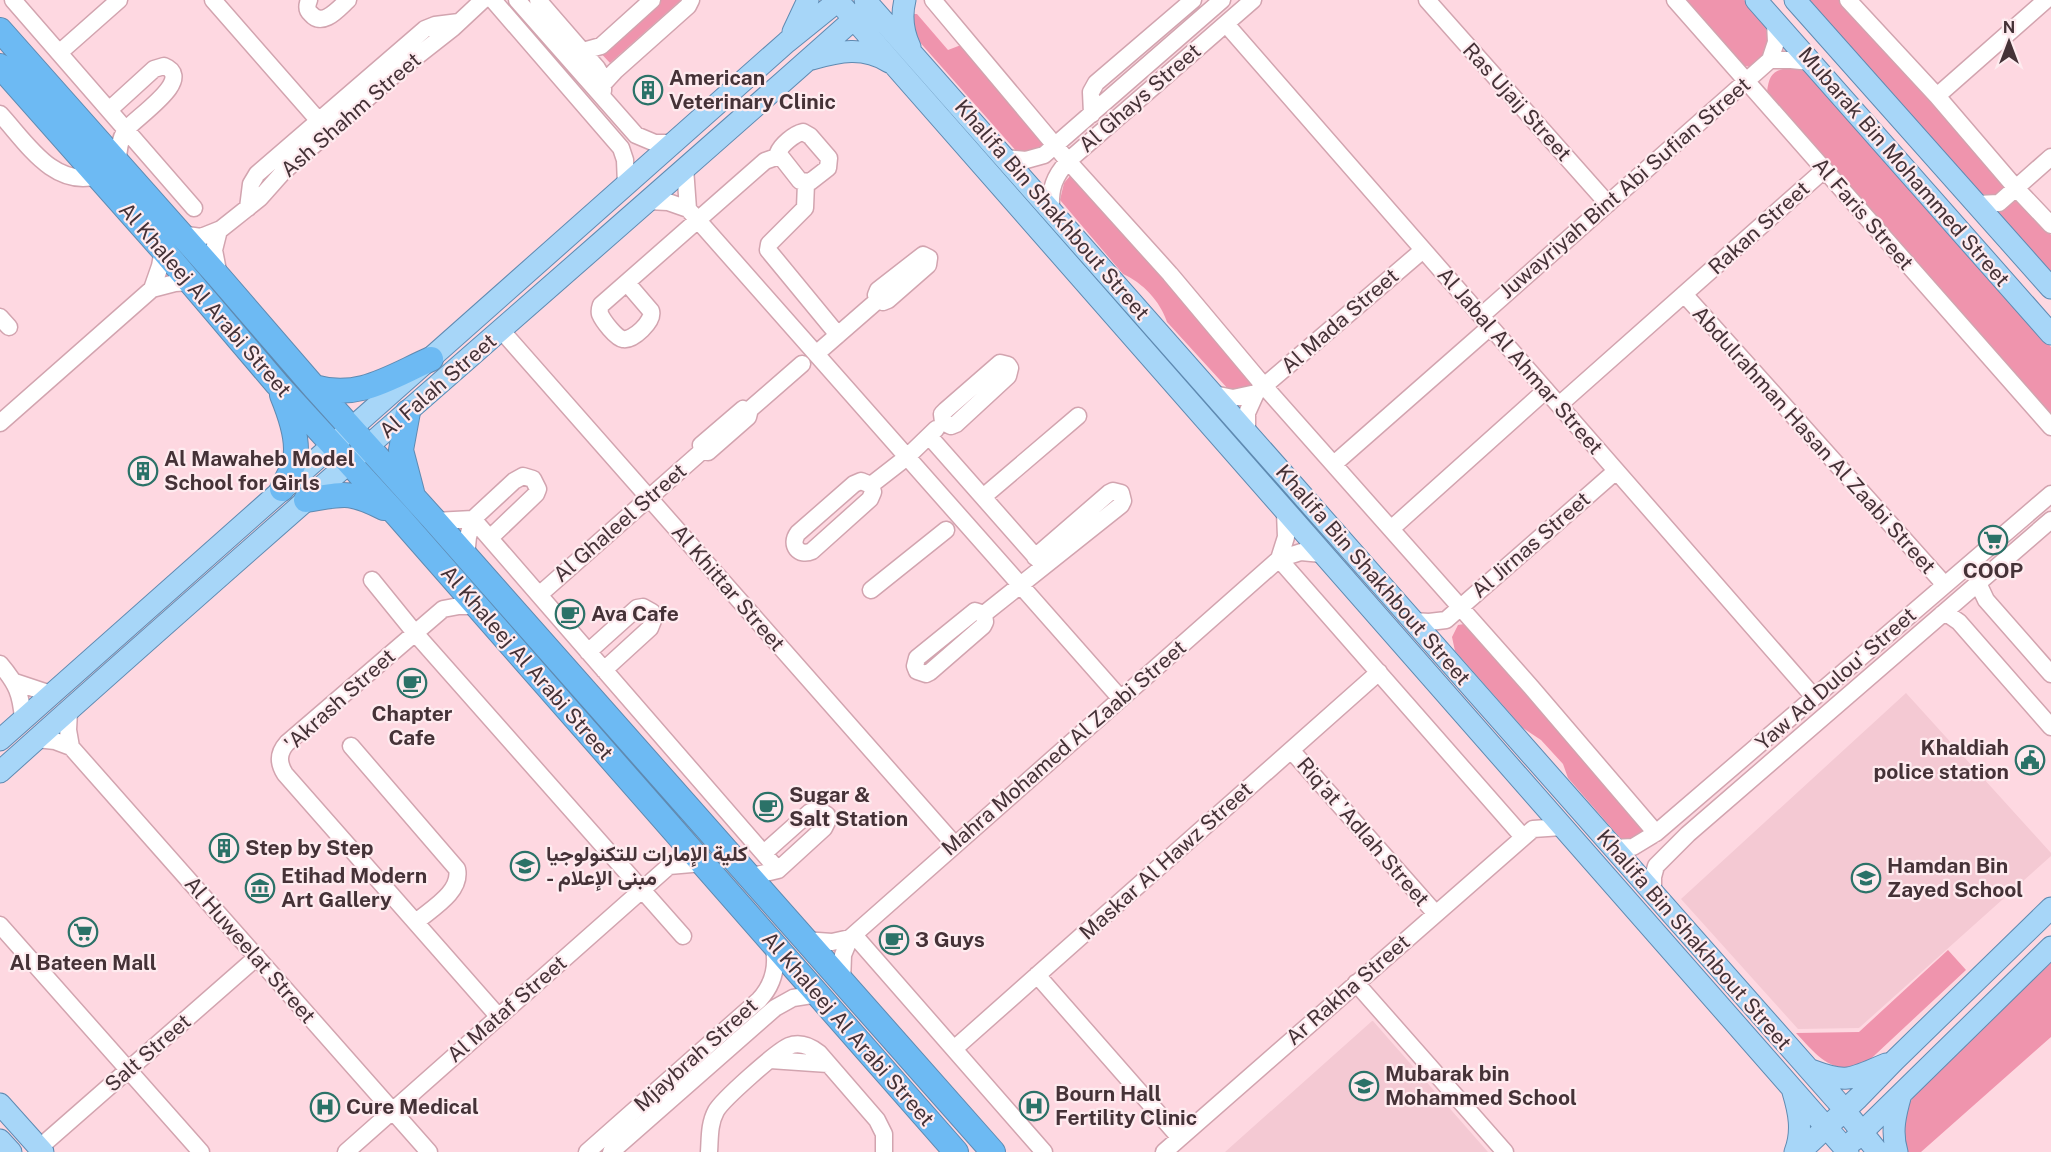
<svg xmlns="http://www.w3.org/2000/svg" width="2051" height="1152" font-family="'Public Sans',Vazirmatn,sans-serif">
<style>
.built{fill:#f4c9d3}
.green{fill:#ef94ad}
.lines{fill:none;stroke-linecap:round;stroke-linejoin:round}
.minor-casing{stroke:#d2a4af;stroke-width:19}
.major-casing{stroke:#5f8ab1;stroke-width:23}
.highway-casing{stroke:#5f8ab1;stroke-width:26}
.minor{stroke:#fff;stroke-width:16}
.major{stroke:#a7d6f8;stroke-width:21}
.highway{stroke:#6dbaf3;stroke-width:24}
.labels{text-anchor:middle;stroke-width:4.5;stroke-linejoin:round;paint-order:stroke}
.poi-label{font-size:21px;font-weight:bold;fill:#453237;stroke:#feebef;text-anchor:start}
.street-label{font-size:21px;fill:#453237;stroke:#feebef}
</style>
<rect width="100%" height="100%" fill="#fed8e1"/>
<!-- built -->
<path class="built" d="M 1906,693 L 2051,853 L 2051,856 L 1859,1028 L 1798,1029 L 1681,899 Z
M 1373,1021 L 1488,1152 L 1225,1152 L 1372,1021 Z"/>
<!-- green -->
<path class="green" d="M 650,0 L 681,0 L 610,63 L 596,48 Z
M 1684,0 L 1744,0 L 1768,27 L 1775,42 L 1754,68 L 1741,65 Z
M 1803,0 L 1841,0 L 2051,235 L 2051,276 Z
M 909,14 L 917,14 L 948,50 L 961,45 L 1044,139 L 1044,150 L 1018,153 L 909,30 Z
M 1798,67 L 1808,73 L 2051,347 L 2051,418 L 1767,93 C 1769,70 1777,69 1798,67 Z
M 1070,176 L 1075,176 L 1256,380 L 1251,391 L 1229,390 L 1167,322 C 1160,301 1143,283 1123,274 L 1060,200 L 1064,183 Z
M 1464,624 L 1573,740 L 1640,819 L 1647,837 L 1630,844 L 1621,839 L 1568,778 L 1563,764 L 1541,740 L 1523,728 L 1455,651 L 1452,637 L 1458,625 Z
M 1948,950 L 1966,970 L 1861,1068 C 1828,1072 1817,1055 1796,1033 L 1859,1032 Z
M 2051,960 L 2051,1037 L 1921,1152 L 1904,1152 L 1901,1146 L 1906,1108 L 1917,1092 Z"/>
<g class="lines">
<!-- minor casing -->
<g class="minor-casing">
<path id="minor" d="M 13,0 L 194,208
M 213,0 L 319,121
M 309,0 C 307,5 306,10 311,14 C 323,28 339,8 348,0
M 493,0 L 621,148 L 625,160 L 626,185
M 517,0 L 636,135 L 655,143 L 673,143
M 538,0 L 597,68 L 603,78 L 603,91
M 933,0 L 1068,161 L 1170,274 L 1264,386 L 1531,687 L 1656,833
M 1427,0 L 1608,204
M 1675,0 L 2051,427
M 1848,0 L 1937,96 L 2015,187 L 2051,225
M 1226,24 L 1814,697
M 583,51 L 601,46 L 652,0
M 59,53 L 119,0
M 1770,60 L 1791,60 L 1811,62
M 603,84 L 615,71 L 688,6 L 691,0
M 1937,96 L 2046,0
M 109,110 L 154,69 L 164,66 C 197,79 134,118 125,131 C 119,141 118,152 118,163
M 0,114 C 26,142 53,188 97,176
M 1092,114 L 1091,92 L 1096,83 L 1193,0
M 803,132 L 810,136 L 829,158 L 828,168 L 810,182 L 800,181 L 778,153 C 781,145 794,134 803,132 Z
M 1006,158 L 1026,160 L 1044,155 L 1222,0
M 685,168 L 688,209
M 806,183 L 805,208 L 769,244 L 768,250 L 838,335
M 647,201 L 668,202 L 688,209 L 1121,699
M 1977,204 L 1999,203 L 2051,157
M 248,208 L 251,184 L 257,174 L 425,29 L 435,25 L 459,22
M 1051,209 C 1050,188 1054,177 1068,161 L 1253,0
M 219,230 L 214,250 L 219,276
M 180,234 L 201,237 L 221,229 L 260,198 L 284,171 L 402,68 L 453,28 L 483,0
M 923,255 L 929,258 L 928,265 L 888,300 L 883,302 L 878,300 L 876,295 L 878,290 Z
M 627,283 L 651,311 C 654,321 633,341 623,339 C 616,338 603,321 600,314 C 599,310 600,308 601,305 L 765,161 L 779,156
M 152,289 L 160,266 L 163,250
M 1684,294 L 1945,585
M 1481,316 L 1770,60 L 1776,42 L 1775,22
M 0,317 L 9,327
M 501,330 L 955,845
M 816,354 L 878,300
M 1000,363 L 1008,365 L 1010,368 L 1008,376 L 956,424 L 951,426 L 943,422 L 942,414 L 946,410 Z
M 1214,394 L 1233,398 L 1256,393
M 1559,405 L 1824,170
M 743,409 L 749,413 L 748,417 L 708,452 L 702,451 L 701,445 Z
M 748,411 L 802,364
M 0,423 L 152,289 L 175,283 L 191,282
M 1247,433 L 1247,413 L 1256,393 L 1423,250
M 929,436 L 1042,564
M 1334,464 L 1490,327
M 861,481 L 871,485 L 873,492 L 870,499 L 812,551 C 799,557 789,545 798,533 L 854,484 Z
M 871,485 L 907,457 L 936,429
M 983,497 L 1078,416
M 473,519 L 778,870
M 435,521 L 473,519
M 1391,529 L 1546,390
M 466,556 L 468,537 L 473,519 L 514,481 L 523,476 L 533,479 L 538,489 L 536,494 L 490,538
M 1279,559 L 1523,837
M 1279,559 L 1286,537 L 1285,512
M 372,580 L 415,633 L 683,936
M 1978,583 L 1986,600 L 2051,674
M 871,590 L 946,530
M 539,595 L 702,451
M 477,606 L 459,606 L 443,609 L 287,743 C 278,753 278,763 285,774 L 498,1016
M 975,611 L 984,614 L 985,622 L 983,626 L 930,672 L 926,674 L 917,671 L 915,666 L 917,658 Z
M 984,614 L 1121,505 L 1123,501 L 1121,493 L 1113,491 L 1109,493 L 1035,557
M 1942,614 L 1949,615 L 1959,622 L 2051,727
M 1413,621 L 1429,622 L 1446,620 L 1616,471
M 588,652 L 637,608 L 643,607 L 652,612 L 654,618 L 650,628 L 604,670
M 0,664 C 17,684 21,694 23,719
M 15,682 L 51,694
M 69,711 L 68,730 L 71,747
M 37,739 L 55,741 L 71,747 L 429,1152
M 351,746 L 457,869 C 462,892 431,909 416,922
M 1291,750 L 1436,914
M 1613,848 L 1633,847 L 1656,833 L 2051,494
M 748,877 L 778,870 L 824,828 L 828,820 L 827,815 L 819,810 L 810,812 L 764,853
M 1653,893 L 1653,877 L 1656,866 L 1688,834 L 2051,520
M 0,925 L 201,1152
M 854,935 L 1044,1152
M 804,940 L 832,942 L 850,938
M 1037,975 L 1180,1138
M 842,983 L 843,955 L 850,938 L 1279,559 L 1301,552 L 1322,554
M 1356,983 L 1505,1152
M 954,1049 L 1379,672
M 770,1060 L 828,1064
M 39,1148 L 257,957
M 346,1152 L 669,866 L 703,863
M 587,1152 L 759,1000 C 774,984 778,964 773,943
M 611,1152 L 775,1008 L 793,998 L 818,994
M 709,1152 C 710,1138 709,1124 716,1111 C 722,1100 777,1051 789,1046 C 799,1042 810,1046 819,1053 L 877,1120 L 884,1134 L 884,1152
M 1164,1152 L 1533,829 L 1562,827"/>
</g>
<!-- major casing -->
<g class="major-casing">
<path id="major" d="M 865,0 L 1837,1101 L 1878,1152
M 905,0 C 901,16 903,32 910,47
M 1756,0 L 2051,334
M 1795,0 L 2051,288
M 838,1 L 1848,1152
M 793,32 L 808,0
M 812,59 C 839,51 864,46 889,62
M 0,740 L 787,42 L 839,0
M 0,772 C 285,515 577,266 864,10
M 1811,1070 C 1848,1084 1850,1079 1886,1064
M 1793,1092 C 1799,1112 1803,1131 1795,1152
M 0,1104 L 43,1152
M 0,1140 L 11,1152
M 1853,1141 L 2051,947
M 1800,1152 L 1858,1098 L 1895,1060 L 2051,908
M 1897,1152 C 1891,1132 1895,1115 1901,1094"/>
</g>
<!-- highway casing -->
<g class="highway-casing">
<path id="highway" d="M 0,30 L 219,277 L 314,387 L 435,521 L 993,1152
M 0,66 L 163,250 L 277,384 L 397,515 L 956,1152
M 314,387 C 359,400 390,377 431,359
M 408,412 L 401,450 L 412,492
M 282,489 C 286,480 293,469 295,459 C 299,441 289,412 282,395
M 306,500 C 344,494 348,490 384,508"/>
</g>
<!-- minor -->
<use href="#minor" class="minor"/>
<!-- major -->
<use href="#major" class="major"/>
<!-- highway -->
<use href="#highway" class="highway"/>
</g>
<!-- icons -->
<defs>
<g id="building-ring" transform="scale(1.5)"><circle r="9.5" fill="#feebef" stroke="#2b7268" stroke-width="1.5"/><path d="M-4-6H4V6H1V3H-1V6H-4ZM-2.5-4.3h1.7v1.8h-1.7ZM.8-4.3h1.7v1.8H.8ZM-2.5-1h1.7V.8h-1.7ZM.8-1h1.7V.8H.8Z" fill="#2b7268"/></g>
<g id="supermarket-ring" transform="scale(1.5)"><circle r="9.5" fill="#feebef" stroke="#2b7268" stroke-width="1.5"/><path d="M-6-5.5h2.5l.6 2H6L4.5 2H-2.5L-4.4-4H-6ZM-1.5 3.2a1.3 1.3 0 1 0 .1 0ZM3 3.2a1.3 1.3 0 1 0 .1 0Z" fill="#2b7268"/></g>
<g id="cafe-ring" transform="scale(1.5)"><circle r="9.5" fill="#feebef" stroke="#2b7268" stroke-width="1.5"/><path d="M-5.5-4.5H6V0H3Q3 3.5 0 3.5H-2.5Q-5.5 3.5-5.5 0ZM3-3.2v2h1.7v-2ZM-6 4.5H4V6H-6Z" fill="#2b7268"/></g>
<g id="civic-ring" transform="scale(1.5)"><circle r="9.5" fill="#feebef" stroke="#2b7268" stroke-width="1.5"/><path d="M-.6-6.5H3V-4.5H.6V-3L4-1V1h2V6H-6V1h2V-1L-.6-3ZM-1.2 2.5V6h2.4V2.5Z" fill="#2b7268"/></g>
<g id="school-ring" transform="scale(1.5)"><circle r="9.5" fill="#feebef" stroke="#2b7268" stroke-width="1.5"/><path d="M0-5L7-2L0 1L-7-2ZM-4 1L0 2.5L4 1V4Q0 6-4 4Z" fill="#2b7268"/></g>
<g id="museum-ring" transform="scale(1.5)"><circle r="9.5" fill="#feebef" stroke="#2b7268" stroke-width="1.5"/><path d="M0-6L6-3V-2H-6V-3ZM-5-1h2V3h-2ZM-1-1h2V3h-2ZM3-1h2V3H3ZM-6 4H6V6H-6Z" fill="#2b7268"/></g>
<g id="hospital-ring" transform="scale(1.5)"><circle r="9.5" fill="#feebef" stroke="#2b7268" stroke-width="1.5"/><path d="M-5-5h3v3.5h4V-5h3V5h-3V1.5h-4V5h-3Z" fill="#2b7268"/></g>
</defs>
<g fill-rule="evenodd">
<use href="#building-ring" x="648" y="90"/>
<use href="#building-ring" x="143" y="471"/>
<use href="#supermarket-ring" x="1993" y="540"/>
<use href="#cafe-ring" x="570" y="614"/>
<use href="#cafe-ring" x="412" y="683"/>
<use href="#civic-ring" x="2030" y="760"/>
<use href="#cafe-ring" x="768" y="807"/>
<use href="#building-ring" x="224" y="848"/>
<use href="#school-ring" x="525" y="866"/>
<use href="#school-ring" x="1866" y="878"/>
<use href="#museum-ring" x="260" y="888"/>
<use href="#supermarket-ring" x="83" y="932"/>
<use href="#cafe-ring" x="894" y="940"/>
<use href="#school-ring" x="1364" y="1086"/>
<use href="#hospital-ring" x="1034" y="1106"/>
<use href="#hospital-ring" x="325" y="1107"/>
</g>
<g class="labels">
<!-- poi labels -->
<g class="poi-label">
<text x="669" y="85">American<tspan x="669" dy="24">Veterinary Clinic</tspan></text>
<text x="164" y="466">Al Mawaheb Model<tspan x="164" dy="24">School for Girls</tspan></text>
<text x="1993" y="578" text-anchor="middle">COOP</text>
<text x="591" y="621">Ava Cafe</text>
<text x="412" y="721" text-anchor="middle">Chapter<tspan x="412" dy="24">Cafe</tspan></text>
<text x="2009" y="755" text-anchor="end">Khaldiah<tspan x="2009" dy="24">police station</tspan></text>
<text x="789" y="802">Sugar &amp;<tspan x="789" dy="24">Salt Station</tspan></text>
<text x="245" y="855">Step by Step</text>
<text x="546" y="861">كلية الإمارات للتكنولوجيا<tspan x="546" dy="24">- مبنى الإعلام</tspan></text>
<text x="1887" y="873">Hamdan Bin<tspan x="1887" dy="24">Zayed School</tspan></text>
<text x="281" y="883">Etihad Modern<tspan x="281" dy="24">Art Gallery</tspan></text>
<text x="915" y="947">3 Guys</text>
<text x="83" y="970" text-anchor="middle">Al Bateen Mall</text>
<text x="1385" y="1081">Mubarak bin<tspan x="1385" dy="24">Mohammed School</tspan></text>
<text x="1055" y="1101">Bourn Hall<tspan x="1055" dy="24">Fertility Clinic</tspan></text>
<text x="346" y="1114">Cure Medical</text>
</g>
<!-- street labels -->
<g class="street-label">
<text transform="translate(1140 98) rotate(-41)" y="7">Al Ghays Street</text>
<text transform="translate(1517 102) rotate(48)" y="7">Ras Ujaij Street</text>
<text transform="translate(351 115) rotate(-41)" y="7">Ash Shahm Street</text>
<text transform="translate(1904 167) rotate(49)" y="7">Mubarak Bin Mohammed Street</text>
<text transform="translate(1625 188) rotate(-41)" y="7">Juwayriyah Bint Abi Sufian Street</text>
<text transform="translate(1052 210) rotate(49)" y="7">Khalifa Bin Shakhbout Street</text>
<text transform="translate(1863 214) rotate(49)" y="7">Al Faris Street</text>
<text transform="translate(1759 228) rotate(-42)" y="7">Rakan Street</text>
<text transform="translate(205 300) rotate(49)" y="7">Al Khaleej Al Arabi Street</text>
<text transform="translate(1340 321) rotate(-41)" y="7">Al Mada Street</text>
<text transform="translate(1520 361) rotate(49)" y="7">Al Jabal Al Ahmar Street</text>
<text transform="translate(438 386) rotate(-41)" y="7">Al Falah Street</text>
<text transform="translate(1814 440) rotate(48)" y="7">Abdulrahman Hasan Al Zaabi Street</text>
<text transform="translate(620 523) rotate(-41)" y="7">Al Ghaleel Street</text>
<text transform="translate(1531 545) rotate(-41)" y="7">Al Jirnas Street</text>
<text transform="translate(1373 575) rotate(49)" y="7">Khalifa Bin Shakhbout Street</text>
<text transform="translate(728 588) rotate(49)" y="7">Al Khittar Street</text>
<text transform="translate(527 663) rotate(49)" y="7">Al Khaleej Al Arabi Street</text>
<text transform="translate(1836 679) rotate(-41)" y="7">Yaw Ad Dulou' Street</text>
<text transform="translate(340 700) rotate(-42)" y="7">'Akrash Street</text>
<text transform="translate(1064 748) rotate(-41)" y="7">Mahra Mohamed Al Zaabi Street</text>
<text transform="translate(1363 832) rotate(49)" y="7">Riq'at 'Adlah Street</text>
<text transform="translate(1166 861) rotate(-42)" y="7">Maskar Al Hawz Street</text>
<text transform="translate(1694 940) rotate(49)" y="7">Khalifa Bin Shakhbout Street</text>
<text transform="translate(250 950) rotate(49)" y="7">Al Huweelat Street</text>
<text transform="translate(1348 990) rotate(-41)" y="7">Ar Rakha Street</text>
<text transform="translate(507 1009) rotate(-41)" y="7">Al Mataf Street</text>
<text transform="translate(848 1029) rotate(49)" y="7">Al Khaleej Al Arabi Street</text>
<text transform="translate(148 1053) rotate(-41)" y="7">Salt Street</text>
<text transform="translate(696 1055) rotate(-42)" y="7">Mjaybrah Street</text>
</g>
</g>
<!-- north arrow -->
<g transform="translate(2009 42)" stroke="#feebef" stroke-width="4.5" paint-order="stroke">
<path d="M0-4.5L10 22L0 15L-10 22Z" fill="#453237"/>
<text y="-9" font-size="16" font-weight="bold" text-anchor="middle" fill="#453237">N</text>
</g>
</svg>
